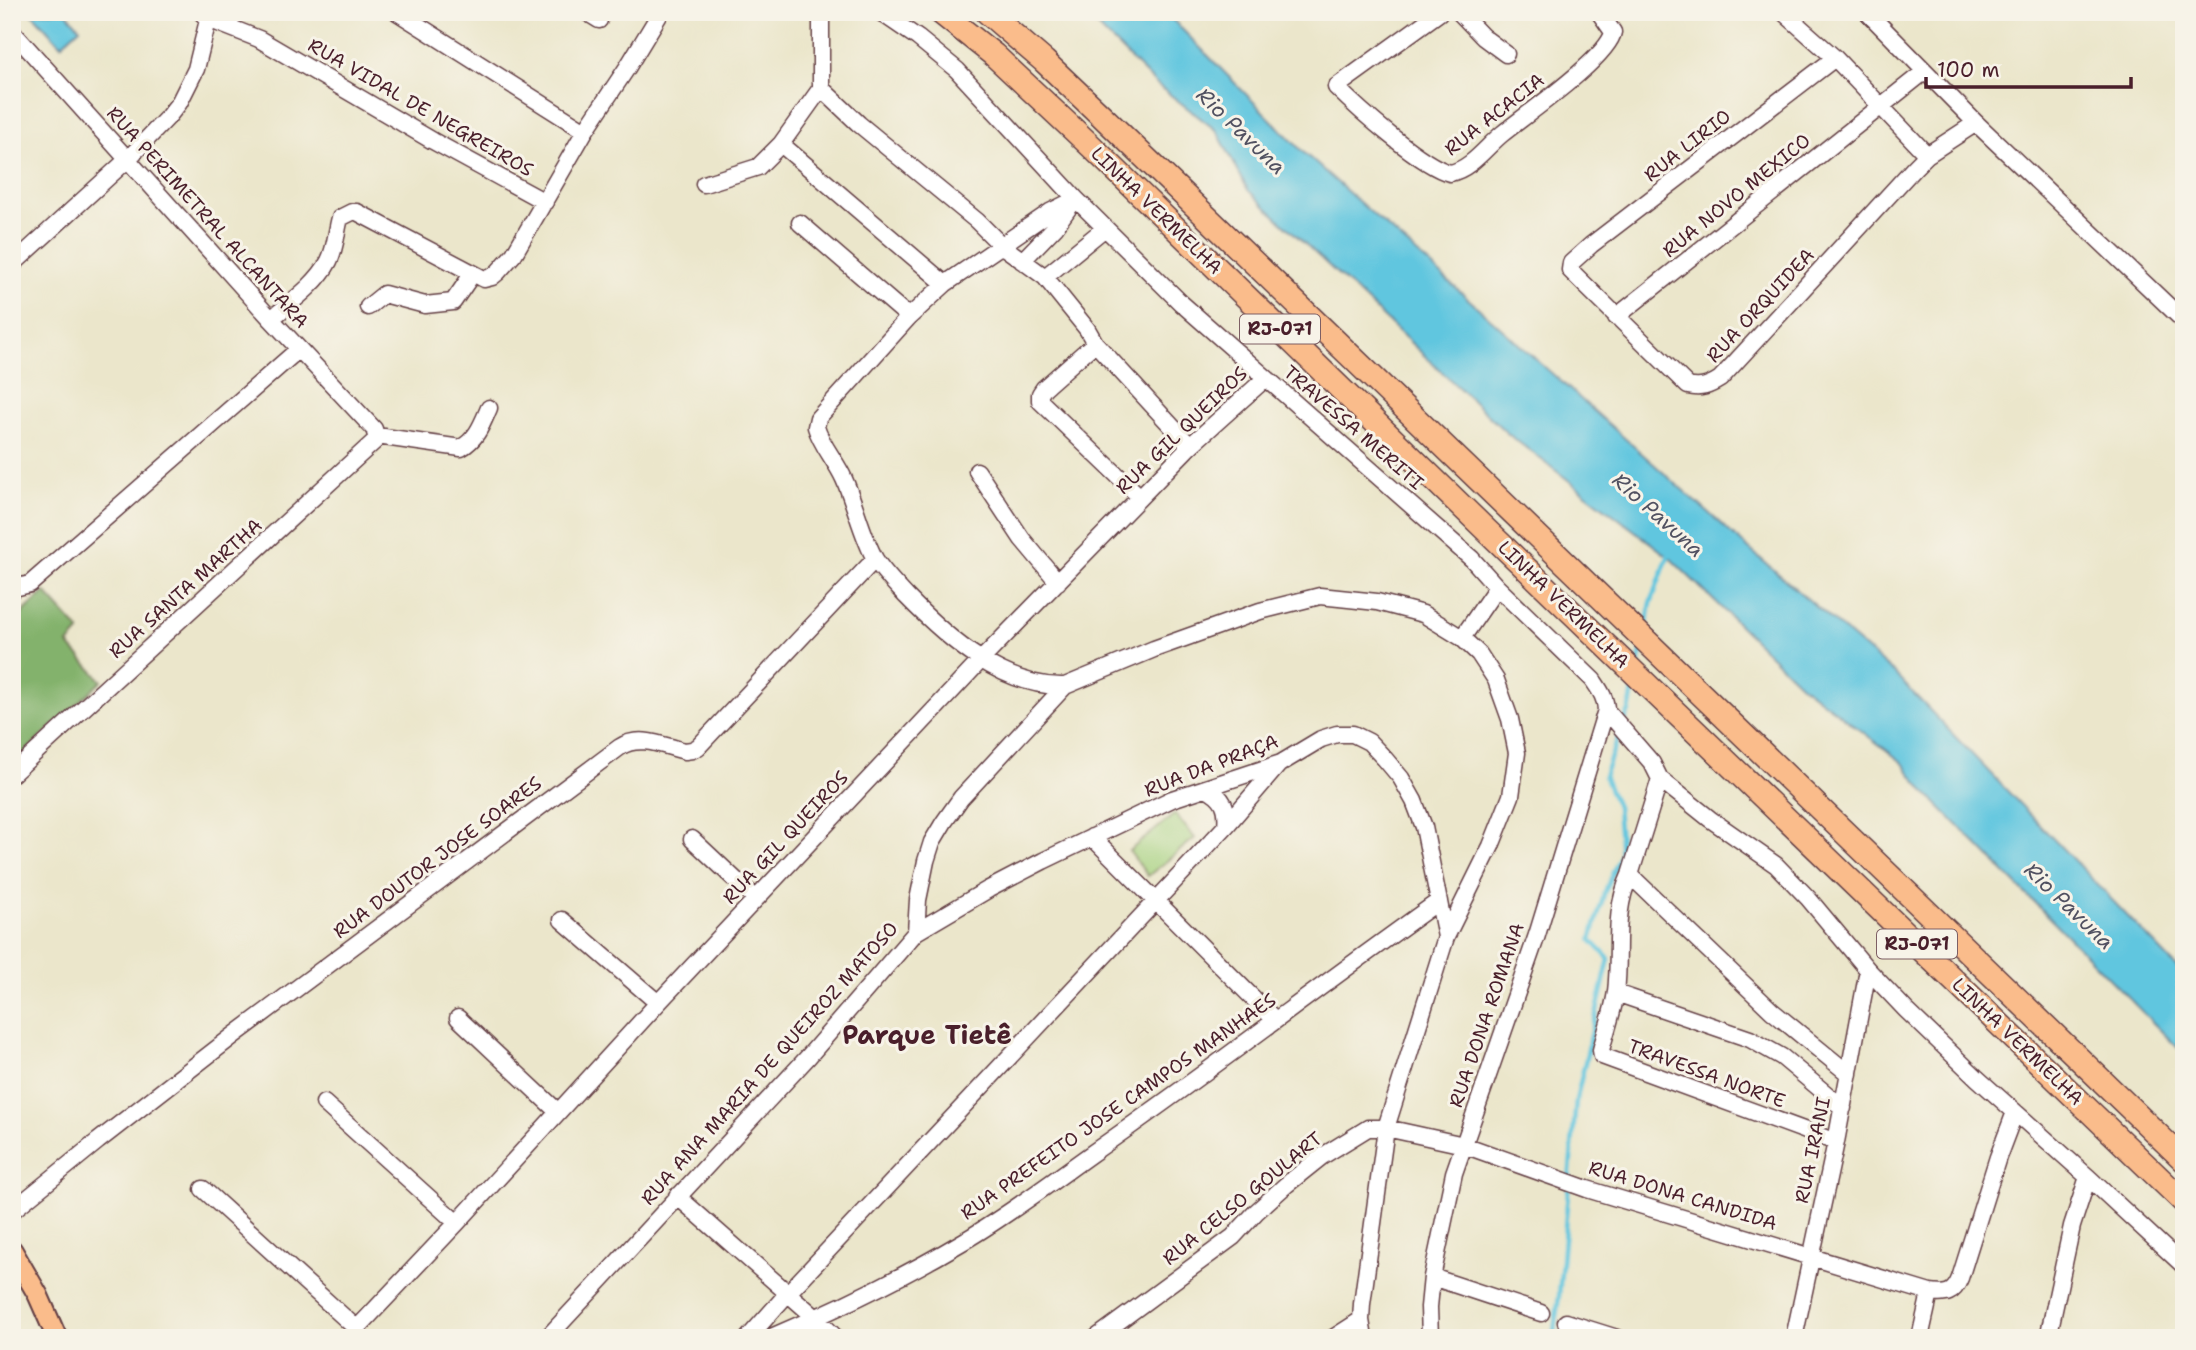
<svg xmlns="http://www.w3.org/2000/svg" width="2196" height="1350" font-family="'Shantell Sans',sans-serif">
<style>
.green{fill:#a4d07d;stroke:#777854;stroke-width:2}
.forest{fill:#83b26c;stroke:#66684c;stroke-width:2}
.water{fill:#61c6df;stroke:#567285;stroke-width:2}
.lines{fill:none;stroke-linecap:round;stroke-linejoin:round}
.stream{stroke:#61c6df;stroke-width:4.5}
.minor-casing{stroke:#623d43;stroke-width:19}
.major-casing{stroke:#623d43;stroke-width:23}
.highway-casing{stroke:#623d43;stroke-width:26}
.minor{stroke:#fff;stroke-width:16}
.major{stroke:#fabc8b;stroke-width:19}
.highway{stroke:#fabc8b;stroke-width:23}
.labels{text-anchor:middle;stroke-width:6;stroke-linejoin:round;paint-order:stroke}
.shield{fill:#f7f3e8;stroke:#7e5f64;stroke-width:2}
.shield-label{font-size:18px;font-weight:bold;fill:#4a1f2b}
.street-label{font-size:19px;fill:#4a1f2b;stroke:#f7f3e8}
.water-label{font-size:21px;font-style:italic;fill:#515161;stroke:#f7f3e8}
.district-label{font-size:26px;font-weight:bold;fill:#4a1f2b;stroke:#f7f3e8}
</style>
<rect width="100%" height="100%" fill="#f7f3e8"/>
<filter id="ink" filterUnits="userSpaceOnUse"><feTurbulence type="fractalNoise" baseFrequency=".0143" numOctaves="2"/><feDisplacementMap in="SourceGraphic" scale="14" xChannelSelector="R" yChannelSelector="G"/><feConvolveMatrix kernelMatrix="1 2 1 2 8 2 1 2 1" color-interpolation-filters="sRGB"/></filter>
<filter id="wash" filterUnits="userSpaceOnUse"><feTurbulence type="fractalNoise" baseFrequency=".00686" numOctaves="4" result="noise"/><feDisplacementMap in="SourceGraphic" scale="28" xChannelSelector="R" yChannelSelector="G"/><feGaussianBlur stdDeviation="1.57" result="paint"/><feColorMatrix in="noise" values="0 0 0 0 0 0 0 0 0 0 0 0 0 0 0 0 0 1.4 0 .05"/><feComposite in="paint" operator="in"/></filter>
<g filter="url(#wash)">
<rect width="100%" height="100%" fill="#ebe6cb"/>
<!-- green -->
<path class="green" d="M 1175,814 L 1195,838 L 1148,876 L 1129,851 Z"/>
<!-- forest -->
<path class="forest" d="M 45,592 L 80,631 L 68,644 L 102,681 L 12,764 L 12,609 L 19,616 Z"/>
<!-- water -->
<path class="water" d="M 31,12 L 66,12 L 80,28 L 61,45 Z
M 1083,12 L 1165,12 L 1303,152 L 1748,548 L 1894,673 L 2184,975 L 2184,1054 L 1925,792 L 1902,762 L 1800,684 L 1669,557 L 1508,434 L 1248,190 L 1217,131 L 1155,83 Z"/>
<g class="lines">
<!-- stream -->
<path class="stream" d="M 1646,628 L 1651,603 L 1669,554
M 1638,666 L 1642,647
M 1623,724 L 1629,711 L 1634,685
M 1553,1338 L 1559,1296 L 1576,1101 L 1609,959 L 1591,940 L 1604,894 L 1621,853 L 1617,807 L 1604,776 L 1620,732"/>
</g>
</g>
<g filter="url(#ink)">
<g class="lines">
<!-- minor casing -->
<g class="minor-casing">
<path id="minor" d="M 201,12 L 208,19 L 259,39 L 433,141 L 545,202
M 397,12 L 585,131
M 586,12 L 599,20
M 821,12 L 821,88 L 859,124 L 977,221 L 1001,245 L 1045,277 L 1087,329 L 1095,343 L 1190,446
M 880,12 L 918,38 L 957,70 L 1076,199 L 1181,303 L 1472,559 L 1497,587 L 1593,680 C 1599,689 1606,698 1606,710 L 1537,935 L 1454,1173 L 1432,1277 L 1429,1307 L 1430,1338
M 1440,12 L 1336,87 C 1358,109 1423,167 1450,173 C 1471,169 1486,147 1502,134 C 1524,116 1609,57 1613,32 L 1599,12
M 1459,12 L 1483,37 L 1506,54
M 1783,12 L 1835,58 L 1927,155
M 1867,12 L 1976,123 L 2184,321
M 12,31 L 271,319 L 374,429 L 377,439 L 12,774
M 1835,58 L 1591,245 L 1571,263 L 1570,270 L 1582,282 L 1688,386 C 1701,389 1709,386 1720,379 L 1915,167 L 1927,155 L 1976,123
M 781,144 L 945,284
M 704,184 L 758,167 L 781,144 L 821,88
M 800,223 L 909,317
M 1022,261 L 1055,227 L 1073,202
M 12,265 L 128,159 L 167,118 L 179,103 L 196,69 L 210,12
M 1045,277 L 1105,228
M 368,307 L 384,294 L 425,305 L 453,302 L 473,273
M 1616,317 L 1924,72
M 271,319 C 291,302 317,284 329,261 C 336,247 336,232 340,218 L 352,212 L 357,212 L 484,279 L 492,277 L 498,272 L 514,254 L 585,131 L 627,68 L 661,12
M 1095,343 L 1044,388 L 1040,394 L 1040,401 L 1140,497
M 377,436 L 461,448 C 477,439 482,424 489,408
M 977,471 L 1022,539 L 1058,582
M 12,584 L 18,587 L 30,584 L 299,349
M 1462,638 L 1497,587
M 1065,686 C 1003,688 947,638 906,596 C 896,585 883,572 875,559 C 862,536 855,503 844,479 C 836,461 821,445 816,427 L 818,418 L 909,317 L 945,284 L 1050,212 L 1076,199
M 1606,710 L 1652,763 L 1660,779 L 1710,819 L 1776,865 L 1808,898 L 1868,970 L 1906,1010 L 1977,1078 L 2088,1177 L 2184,1266
M 1660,779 L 1630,875 C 1612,914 1621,952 1616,992 C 1613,1012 1606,1031 1601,1050 L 1602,1056 L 1836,1142
M 1206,788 C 1224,797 1228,808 1226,826
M 1092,837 L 1275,1020
M 692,839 L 756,899
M 1630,875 L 1772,1011 L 1849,1074
M 562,920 L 658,1003
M 916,932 L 918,900 L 926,861 L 932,842 L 944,822 L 961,798 L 1065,686 L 1154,649 L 1260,611 L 1320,596 L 1377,602 L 1423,614 L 1462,638 L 1479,654 L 1496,680 L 1510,719 L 1517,753 L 1511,796 L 1491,846 L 1446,937 L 1386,1128 L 1362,1304 L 1361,1320 L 1364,1338
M 1616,993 L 1750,1039 L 1782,1057 L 1843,1108
M 458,1018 L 558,1112
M 324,1103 L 457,1223
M 203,1189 L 357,1329
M 677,1196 L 816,1318 L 836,1338
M 12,1211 L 98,1141 L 233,1036 L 620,747 C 639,734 664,746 685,751 L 692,750 L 698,747 L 875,559
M 1432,1277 L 1541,1313
M 1566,1322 L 1617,1338
M 348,1338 L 457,1223 L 658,1003 L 981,660 L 1190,446 L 1266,378
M 547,1338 L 808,1057 L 916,932 L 989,889 L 1043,861 L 1172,799 L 1281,763 L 1321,739 L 1337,734 L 1353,734 L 1369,742 L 1385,759 L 1401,778 L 1414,801 L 1424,827 L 1446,937
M 748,1338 L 788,1293 L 1226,826 L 1279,764
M 769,1338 C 835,1310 902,1278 964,1241 C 1008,1215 1049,1184 1091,1154 C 1209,1072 1322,984 1439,901
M 1096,1338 L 1233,1237 L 1256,1212 L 1286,1185 L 1321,1157 L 1368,1128 L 1386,1128 L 1464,1145 L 1587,1189 L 1930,1293 C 1946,1295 1954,1294 1960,1278 L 1998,1157 L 2015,1112
M 1333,1338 L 1361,1320
M 1794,1338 L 1836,1142 L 1868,970
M 1920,1338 L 1930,1293
M 2048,1338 L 2072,1226 L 2088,1177"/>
</g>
<!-- major casing -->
<g class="major-casing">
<path id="major" d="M 12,1250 L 38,1295 L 57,1338"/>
</g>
<!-- highway casing -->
<g class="highway-casing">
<path id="highway" d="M 940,12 L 994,55 L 1091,146 L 1482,526 L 2184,1202
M 987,12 L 1044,61 L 1103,117 L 2184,1160"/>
</g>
<!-- minor -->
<use href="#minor" class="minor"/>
<!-- major -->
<use href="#major" class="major"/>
<!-- highway -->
<use href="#highway" class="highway"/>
</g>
</g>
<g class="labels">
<!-- shield labels -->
<g class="shield">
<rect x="1240" y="314.5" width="80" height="29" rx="5"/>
<rect x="1877" y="929.5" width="80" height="29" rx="5"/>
</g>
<g class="shield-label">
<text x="1280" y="335">RJ-071</text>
<text x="1917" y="950">RJ-071</text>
</g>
<!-- street labels -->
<g class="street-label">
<text transform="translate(421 107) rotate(30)" y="7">RUA VIDAL DE NEGREIROS</text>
<text transform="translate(1494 114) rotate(-38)" y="7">RUA ACACIA</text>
<text transform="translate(1687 145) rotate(-38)" y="7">RUA LIRIO</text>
<text transform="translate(1736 195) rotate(-39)" y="7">RUA NOVO MEXICO</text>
<text transform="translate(1157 210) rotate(44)" y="7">LINHA VERMELHA</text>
<text transform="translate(208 217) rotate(48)" y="7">RUA PERIMETRAL ALCANTARA</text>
<text transform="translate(1760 305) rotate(-47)" y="7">RUA ORQUIDEA</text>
<text transform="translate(1354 427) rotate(41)" y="7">TRAVESSA MERITI</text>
<text transform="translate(1181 430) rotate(-44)" y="7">RUA GIL QUEIROS</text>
<text transform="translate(185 588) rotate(-42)" y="7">RUA SANTA MARTHA</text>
<text transform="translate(1564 604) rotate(44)" y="7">LINHA VERMELHA</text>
<text transform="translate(1211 765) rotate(-21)" y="7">RUA DA PRAÇA</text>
<text transform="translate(785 837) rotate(-47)" y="7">RUA GIL QUEIROS</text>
<text transform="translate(437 857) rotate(-37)" y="7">RUA DOUTOR JOSE SOARES</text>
<text transform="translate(1486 1015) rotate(-71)" y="7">RUA DONA ROMANA</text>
<text transform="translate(2018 1041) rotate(44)" y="7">LINHA VERMELHA</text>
<text transform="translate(769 1063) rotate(-48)" y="7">RUA ANA MARIA DE QUEIROZ MATOSO</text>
<text transform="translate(1707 1073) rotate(20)" y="7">TRAVESSA NORTE</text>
<text transform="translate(1118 1106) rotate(-35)" y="7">RUA PREFEITO JOSE CAMPOS MANHAES</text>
<text transform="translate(1812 1150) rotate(-78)" y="7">RUA IRANI</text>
<text transform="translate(1683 1195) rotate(17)" y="7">RUA DONA CANDIDA</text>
<text transform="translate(1242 1198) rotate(-39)" y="7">RUA CELSO GOULART</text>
</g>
<!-- water labels -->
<g class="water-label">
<text transform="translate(1241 131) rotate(44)" y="7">Rio Pavuna</text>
<text transform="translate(1658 515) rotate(42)" y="7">Rio Pavuna</text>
<text transform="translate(2069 906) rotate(44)" y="7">Rio Pavuna</text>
</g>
<!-- district labels -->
<g class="district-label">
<text x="927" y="1044">Parque Tietê</text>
</g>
</g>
<!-- margin -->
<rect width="2196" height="1350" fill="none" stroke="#f7f3e8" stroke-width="42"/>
<!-- scale -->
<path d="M1926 77v10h205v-10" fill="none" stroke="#4a1f2b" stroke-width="3.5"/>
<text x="1937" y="77" font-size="21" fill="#4a1f2b" stroke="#f7f3e8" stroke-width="5" paint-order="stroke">100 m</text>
</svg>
